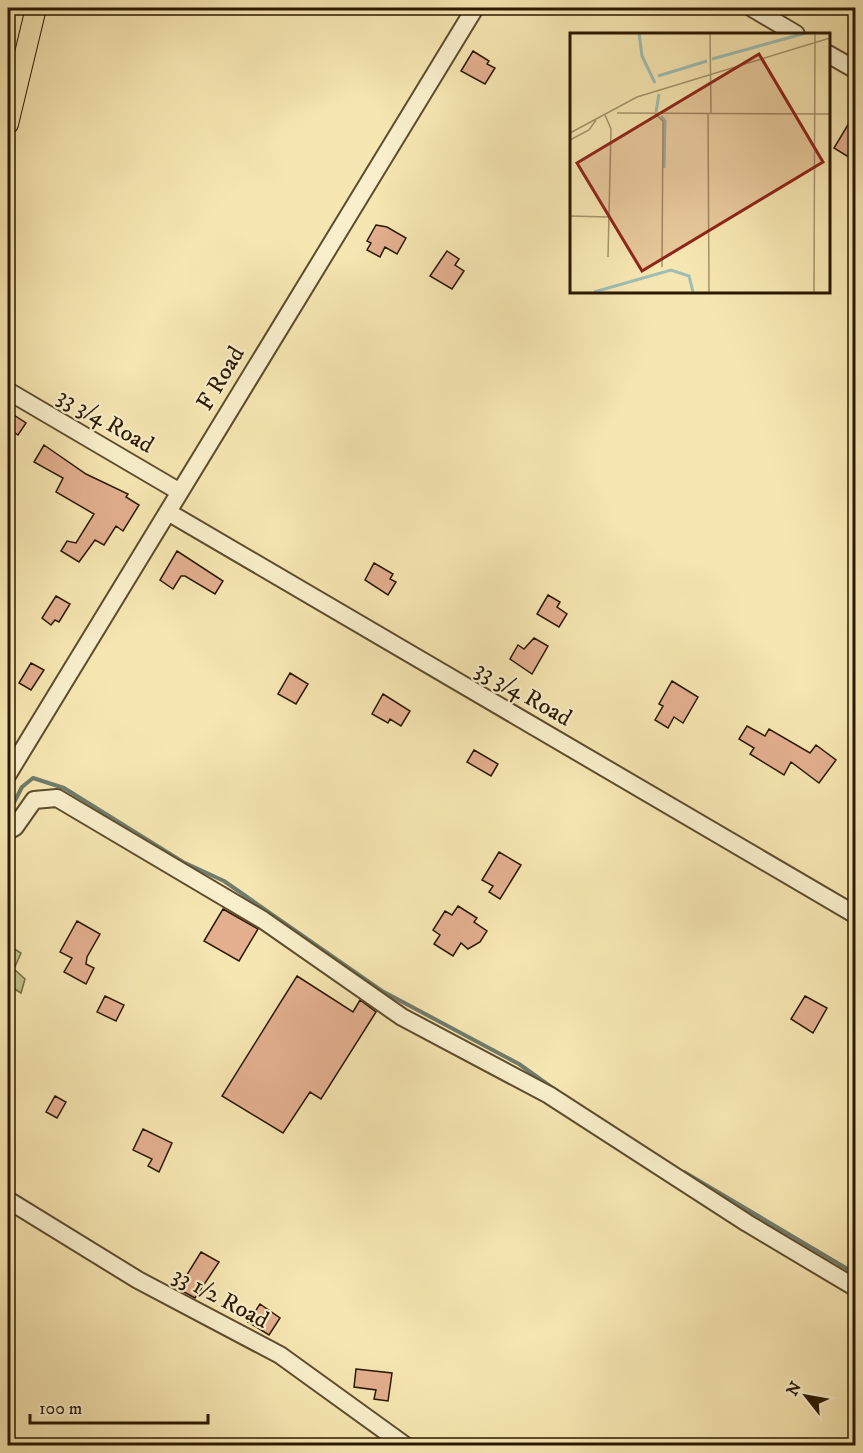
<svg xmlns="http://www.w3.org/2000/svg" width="863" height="1453" font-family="'IM FELL DW Pica',serif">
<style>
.green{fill:#c0c489;stroke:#756e46;stroke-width:1.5}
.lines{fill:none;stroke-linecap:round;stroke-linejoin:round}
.stream{stroke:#707c6c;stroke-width:4}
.building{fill:#e3af8f;stroke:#2a1802;stroke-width:1.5}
.minor-casing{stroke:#5d4c2e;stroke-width:20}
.major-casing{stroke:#2a1802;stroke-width:22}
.path{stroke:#2a1802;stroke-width:2;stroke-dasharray:4.5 3;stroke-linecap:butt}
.minor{stroke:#f9efcc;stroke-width:16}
.major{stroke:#f6e6b1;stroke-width:20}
.labels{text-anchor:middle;stroke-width:4.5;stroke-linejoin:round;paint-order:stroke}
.street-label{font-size:24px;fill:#2a1802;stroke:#f9efcc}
.inset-river{fill:none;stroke:#9ebeb3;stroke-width:3}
.inset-road{fill:none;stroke:#a4946b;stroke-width:1.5}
.view{fill:#8f2418;fill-opacity:0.15;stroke:#8f2418;stroke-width:3}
.inset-edge{fill:none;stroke:#2a1802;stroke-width:3}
</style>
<rect width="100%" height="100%" fill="#f6e6b1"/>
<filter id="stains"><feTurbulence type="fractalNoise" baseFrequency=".00333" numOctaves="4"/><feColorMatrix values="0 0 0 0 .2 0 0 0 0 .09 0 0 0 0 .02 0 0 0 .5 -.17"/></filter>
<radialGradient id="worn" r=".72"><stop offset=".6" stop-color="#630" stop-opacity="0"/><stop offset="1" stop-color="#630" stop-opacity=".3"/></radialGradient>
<!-- green -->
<path class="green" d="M 8,945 L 21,953 L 14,969 L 25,979 L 21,993 L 8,985 Z"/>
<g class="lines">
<!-- stream -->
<path class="stream" d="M 8,814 L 22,787 L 33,778 L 64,788 L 183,862 L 224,881 L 382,991 L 519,1064 L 554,1089
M 684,1172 L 856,1274"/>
</g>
<!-- building -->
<path class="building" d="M 473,51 L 489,61 L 487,64 L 495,68 L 485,84 L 461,71 Z
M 855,113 L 855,161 L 834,148 Z
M 376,225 L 387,227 L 406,238 L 397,254 L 385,247 L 380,257 L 367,250 L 371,243 L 367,241 Z
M 447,251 L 459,259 L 455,265 L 464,271 L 452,289 L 430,276 Z
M 14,415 L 26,423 L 18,435 L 8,428 Z
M 44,445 L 86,474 L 128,494 L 126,497 L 139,505 L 123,531 L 116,526 L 104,545 L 95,540 L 79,562 L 61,551 L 67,541 L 76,543 L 94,514 L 56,492 L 63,478 L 34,462 Z
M 177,551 L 223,581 L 215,594 L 185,576 L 181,576 L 173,589 L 160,580 Z
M 374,563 L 393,574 L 390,579 L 396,582 L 388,595 L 365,580 Z
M 548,595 L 560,602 L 557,607 L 567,614 L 559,627 L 537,614 Z
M 56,596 L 70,604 L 59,622 L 55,620 L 51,625 L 42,618 Z
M 534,638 L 548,646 L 532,674 L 510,659 L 518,645 L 524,649 Z
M 31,663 L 44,670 L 31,690 L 19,683 Z
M 290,673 L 308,684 L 296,704 L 278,694 Z
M 672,681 L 698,697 L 683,723 L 674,717 L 668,728 L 655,720 L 663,706 L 659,704 Z
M 383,694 L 410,711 L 401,726 L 390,719 L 388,723 L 372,714 Z
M 747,726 L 765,736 L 769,729 L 810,753 L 816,745 L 836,760 L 819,783 L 791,762 L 784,775 L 750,754 L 754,748 L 739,739 Z
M 474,750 L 498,764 L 491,776 L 467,762 Z
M 499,852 L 521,865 L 500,899 L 489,892 L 493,886 L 482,880 Z
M 458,906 L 477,918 L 474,922 L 487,931 L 480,942 L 468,949 L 461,943 L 453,956 L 434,944 L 440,935 L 433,930 L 445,911 L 452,915 Z
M 223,909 L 258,929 L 239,961 L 204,941 Z
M 77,921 L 100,934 L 87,957 L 86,964 L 94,968 L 86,984 L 64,972 L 72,958 L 60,952 Z
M 297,976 L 353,1012 L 360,1000 L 376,1012 L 321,1099 L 310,1092 L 283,1133 L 222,1096 Z
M 105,996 L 124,1005 L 116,1021 L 97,1012 Z
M 805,996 L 827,1008 L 813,1033 L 791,1019 Z
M 55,1096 L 66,1102 L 57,1118 L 46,1112 Z
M 143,1129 L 172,1143 L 159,1172 L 148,1166 L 152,1159 L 133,1150 Z
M 201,1252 L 219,1262 L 195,1298 L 175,1287 L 182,1276 L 185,1278 Z
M 260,1304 L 280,1318 L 269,1335 L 248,1322 Z
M 356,1369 L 392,1373 L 388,1401 L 374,1399 L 376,1390 L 354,1387 Z"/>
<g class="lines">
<!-- minor casing -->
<g class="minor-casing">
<path id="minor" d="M 752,8 L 796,34
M 828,54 L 856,70
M 8,391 L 180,492
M 168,512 L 856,915
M 8,774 L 475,8
M 8,831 L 15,827 L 34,800 L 57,798 L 263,920 L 402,1017 L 549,1095 L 747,1223 L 856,1288
M 8,1200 L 138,1280 L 280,1355 L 406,1446"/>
</g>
<!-- major casing -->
<g class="major-casing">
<path id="major" d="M 8,124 L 36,8"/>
</g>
<!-- path -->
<path class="path" d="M 849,52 L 856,42"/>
<!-- minor -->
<use href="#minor" class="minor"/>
<!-- major -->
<use href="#major" class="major"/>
</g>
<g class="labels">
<!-- street labels -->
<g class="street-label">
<text transform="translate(220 378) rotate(-59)" y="8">F Road</text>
<text transform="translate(106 420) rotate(30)" y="8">33 3/4 Road</text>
<text transform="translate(524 693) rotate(30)" y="8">33 3/4 Road</text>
<text transform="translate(221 1297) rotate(28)" y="8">33 1/2 Road</text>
</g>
</g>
<!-- overview -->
<g transform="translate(570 33)">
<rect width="260" height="260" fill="#f6e6b1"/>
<path class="inset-river" d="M 69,0 L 72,23 L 85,50M 142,26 L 236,0M 88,43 L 137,28M 86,79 L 89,61M 91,83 L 95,88 L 94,135M 24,259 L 101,237 L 119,243 L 123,259"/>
<path class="inset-road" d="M 140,0 L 141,80M 47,80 L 260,81M 84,80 L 93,88 L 92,234M 138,80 L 139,259M 35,82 L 41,96 L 38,224M 0,100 L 67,64 L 260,5M 0,107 L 19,97 L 26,87M 0,183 L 38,184M 244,259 L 245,0"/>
<path class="view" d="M 189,21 L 253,129 L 72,238 L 7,130 Z"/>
<rect width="260" height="260" class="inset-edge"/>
</g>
<!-- margin -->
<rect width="863" height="1453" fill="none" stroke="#f6e6b1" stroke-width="30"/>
<rect x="9" y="9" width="845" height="1435" fill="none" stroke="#2a1802" stroke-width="3"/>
<rect x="15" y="15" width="833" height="1423" fill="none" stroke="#2a1802" stroke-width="1.5"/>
<!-- north arrow -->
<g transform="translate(806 1396) rotate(301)" stroke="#f9efcc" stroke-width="4.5" paint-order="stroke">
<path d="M0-4.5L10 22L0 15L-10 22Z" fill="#2a1802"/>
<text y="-9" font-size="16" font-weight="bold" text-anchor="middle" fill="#2a1802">N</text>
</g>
<!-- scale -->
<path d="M30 1414v9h178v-9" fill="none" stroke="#2a1802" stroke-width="3"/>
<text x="39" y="1414" font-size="18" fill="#2a1802" stroke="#f9efcc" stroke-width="4.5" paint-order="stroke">100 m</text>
<rect width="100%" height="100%" filter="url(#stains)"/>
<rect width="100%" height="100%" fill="url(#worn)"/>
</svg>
